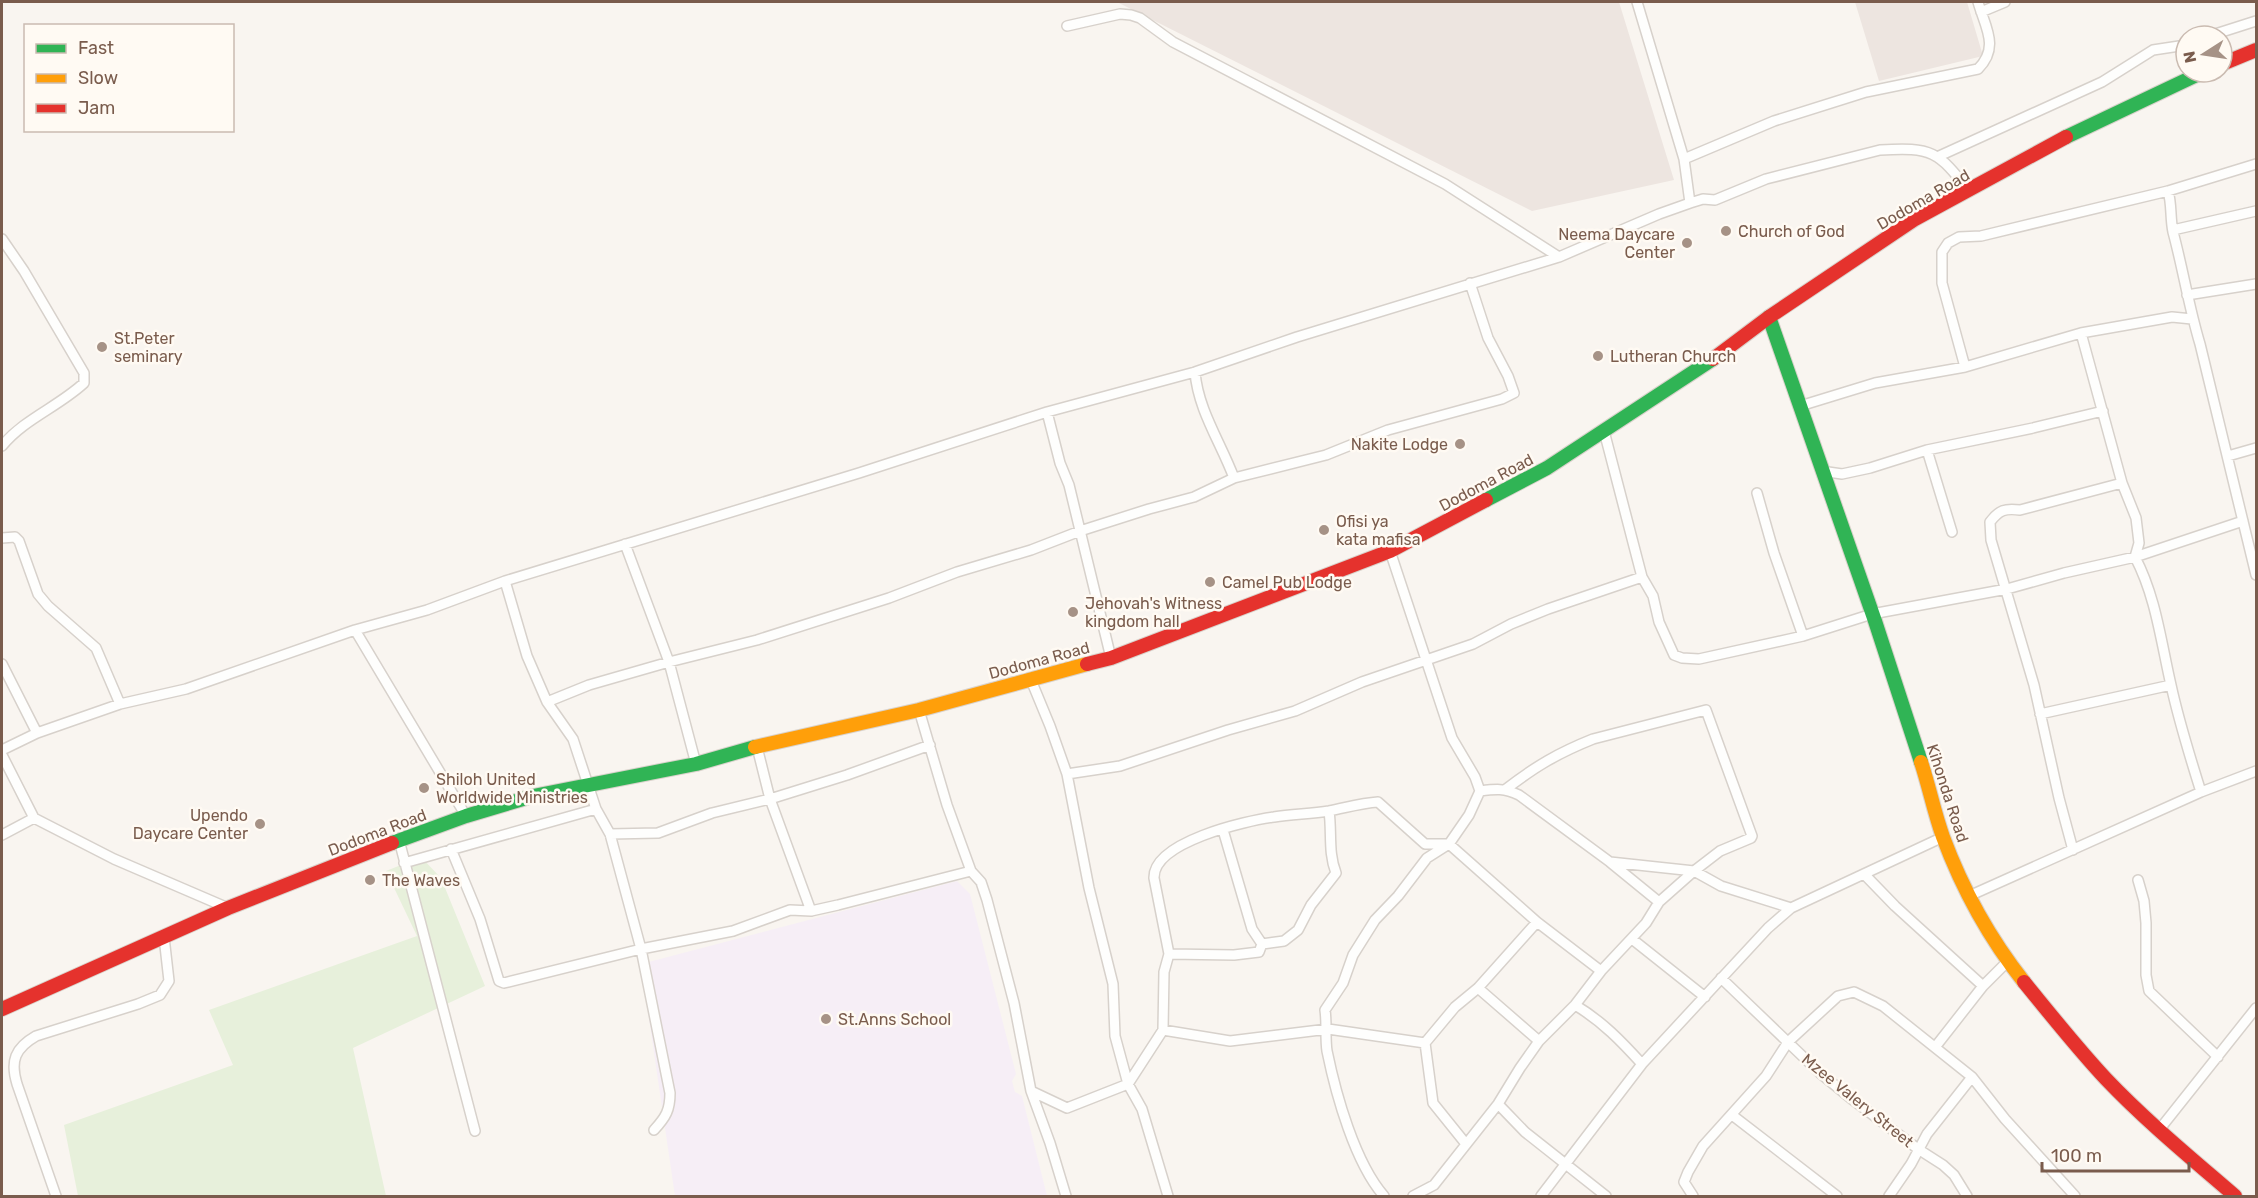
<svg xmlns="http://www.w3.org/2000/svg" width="2258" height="1198" font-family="Rubik,sans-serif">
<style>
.industrial{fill:#ede5e0}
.education{fill:#f6eef6}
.green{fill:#e7f0db}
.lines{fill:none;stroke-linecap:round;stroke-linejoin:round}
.street-casing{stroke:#d7d1cb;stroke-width:12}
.fast-casing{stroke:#d9d2cb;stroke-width:16}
.slow-casing{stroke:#d9d2cb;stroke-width:16}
.jam-casing{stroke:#d9d2cb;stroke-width:16}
.street{stroke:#fefefd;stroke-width:9}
.fast{stroke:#30b455;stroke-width:14}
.slow{stroke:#ff9f0a;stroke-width:14}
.jam{stroke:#e5322d;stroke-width:14}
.poi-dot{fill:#a69286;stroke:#fffaf3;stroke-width:2}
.labels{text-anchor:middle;stroke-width:5;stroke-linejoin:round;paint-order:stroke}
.street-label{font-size:16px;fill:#7a5c4d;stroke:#fffaf3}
.poi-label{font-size:16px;fill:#7a5c4d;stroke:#fffaf3;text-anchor:start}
</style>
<rect width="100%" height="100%" fill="#f9f5f0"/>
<!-- industrial -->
<path class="industrial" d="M 1117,2 L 1619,2 L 1674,180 L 1532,211 Z
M 1855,2 L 1967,2 L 1983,56 L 1879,81 Z"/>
<!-- education -->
<path class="education" d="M 957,881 L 970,894 L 1016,1074 L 1012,1081 L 1015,1092 L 1022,1096 L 1047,1196 L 675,1196 L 641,964 Z"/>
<!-- green -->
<path class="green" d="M 421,857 L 441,878 L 485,986 L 353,1048 L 386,1196 L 78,1196 L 64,1125 L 233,1065 L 209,1010 L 417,936 L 386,871 Z"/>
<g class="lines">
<!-- street casing -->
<g class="street-casing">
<path id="street" d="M 1637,2 L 1684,159 L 1690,203 L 1703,199 L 1715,200 L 1766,179 L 1880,150 C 1932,147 1938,151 1969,191
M 1981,12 L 2005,2
M 1067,26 L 1120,14 L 1131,15 L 1140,18 L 1173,42 L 1445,184 L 1559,257
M 2209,36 L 2256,21
M 1937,157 L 2102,82 L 2153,50 L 2186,45
M 1684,159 L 1774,121 L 1866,92 L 1978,69 C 2000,47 1985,27 1978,2
M 2168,191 C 2172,204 2170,218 2173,232 C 2183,269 2189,308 2200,344 L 2256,575
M 2173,230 L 2256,211
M 2,239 L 24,271 L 84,373 L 84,383 C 58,407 24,419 2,446
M 2187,295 L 2256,284
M 2081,333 L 2122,483 L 2136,518 L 2139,543 L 2135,557 C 2156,597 2161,642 2171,685 C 2179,722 2190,757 2201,792
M 1965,367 L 1942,283 L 1942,252 L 1948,243 L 1959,237 L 1981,236 L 2168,191 L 2256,164
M 1195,372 C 1198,410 1221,443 1234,478
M 1800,406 L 1875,383 L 1965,367 L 2081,333 L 2172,317 L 2192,319
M 1047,412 L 1060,463 L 1069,485 L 1111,658
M 1604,431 L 1642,577 L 1653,596 L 1659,622 L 1674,655 L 1682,658 L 1699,659 L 1803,636 L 1872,614 L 2007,589 L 2064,573 L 2135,557 L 2243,521
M 1927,450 L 1952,532
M 2228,456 L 2256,448
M 1821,471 L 1842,474 L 1870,468 L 1927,450 L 2033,428 L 2103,411
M 1757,493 L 1774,553 L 1803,636
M 2,538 L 15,537 L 19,541 L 38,594 L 48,606 L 96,648 L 120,704
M 625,544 L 669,662 L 696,764
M 505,581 L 527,656 L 547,702 L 573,739 L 596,809 L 610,834 L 641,949 L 670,1093 C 670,1110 666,1117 654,1130
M 355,630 L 466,816
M 2,664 L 37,733
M 1031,680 L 1050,726 L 1067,774 L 1089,888 L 1113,984 L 1115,1036 L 1128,1084 L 1142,1109 L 1168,1196
M 547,702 L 589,685 L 669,662 L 757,640 L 889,598 L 957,572 L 1031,550 L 1080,531 L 1149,509 L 1194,497 L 1234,478 L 1326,455 L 1388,430 L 1502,399 L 1514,393 L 1508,376 L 1488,338 L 1470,283
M 919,710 L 947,805 L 971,871 L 981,882 L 987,900 L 1014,1003 L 1031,1091 L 1050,1143 L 1066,1196
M 2040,714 L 2171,685
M 757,747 L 770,799 L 811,911
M 2,750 L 37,733 L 120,704 L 186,689 L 355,630 L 427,610 L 505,581 L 859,473 L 1047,412 L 1195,372 L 1297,337 L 1559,257 L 1659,214 L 1690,203
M 2,755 L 34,818 L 114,859 L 228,908
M 1067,774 L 1120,766 L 1228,730 L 1295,711 L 1362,682 L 1473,644 L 1511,624 L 1548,609 L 1642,577
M 1480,791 C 1496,789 1504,788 1519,795 L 1610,862 L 1694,871 L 1721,886 L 1791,908
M 1223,830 L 1252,929 L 1262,944
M 610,834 L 658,833 L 712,813 L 770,799 L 847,775 L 930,745
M 2,835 L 34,818
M 399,840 L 475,1131
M 451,849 L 480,919 L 499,981 L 504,983 L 641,949 L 733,931 L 790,910 L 811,911 L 838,905 L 971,871
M 2073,850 L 2059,798 L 2034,685 L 1991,540 L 1990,522 C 1999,510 2005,508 2020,510 L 2122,483
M 1610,862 L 1659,902
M 404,863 L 596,809
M 1864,874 L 1895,906 L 1983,986
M 2138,880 L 2144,901 L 2146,923 L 2146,975 L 2149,991 L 2218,1057
M 1969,896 L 2201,792 L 2256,771
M 1632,939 L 1705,997
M 1169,954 L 1234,955 L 1259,952 L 1262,944 L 1284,941 L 1298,930 L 1311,905 L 1336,873 C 1328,853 1332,832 1329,811
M 1721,978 L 1820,1073 L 1853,1100 L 1918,1149 L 1943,1165 L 1954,1175 L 1967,1196
M 1478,988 L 1539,1041
M 1575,1005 C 1602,1021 1622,1042 1642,1064
M 1163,1030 L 1164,972 L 1169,954 L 1154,878 C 1153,842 1245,821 1274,817 C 1292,814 1310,814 1329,811 C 1345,808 1361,803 1378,802 L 1425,844 L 1449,844 L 1537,922 L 1601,971
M 1936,1046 L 1983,986 L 2008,961
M 1031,1091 L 1067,1108 L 1128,1084 L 1163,1030 L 1230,1041 L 1328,1029 L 1425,1043
M 1498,1104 L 1525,1132 L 1606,1196
M 1732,1115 L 1837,1196
M 2159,1130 L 2256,1008
M 1466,1144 L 1433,1103 L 1425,1043 L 1455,1007 L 1478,988 L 1537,922
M 56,1196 L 17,1084 C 10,1061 15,1048 36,1036 L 138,1004 L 160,995 L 169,981 L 164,937
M 1384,1196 C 1355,1163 1336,1095 1327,1051 C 1325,1038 1327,1023 1325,1010 L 1343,983 L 1353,955 L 1375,920 L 1398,896 L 1427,858 L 1449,844 L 1469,815 L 1480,791 L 1475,777 L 1452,738 L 1390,551
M 1413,1196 L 1434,1185 L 1498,1104 L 1520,1068 L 1539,1041 L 1575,1005 L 1601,971 L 1646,923 L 1659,902 L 1694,871 L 1720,851 L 1751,838 L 1752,836 L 1706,710 L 1593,739 C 1558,753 1536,766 1506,789
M 1541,1196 L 1642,1064 L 1768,928 L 1791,908 L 1943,837
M 1693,1196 L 1684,1182 L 1688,1172 L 1703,1146 L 1766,1076 L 1788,1042 L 1838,996 L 1854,992 L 1883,1006 L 1972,1077 L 2005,1119 L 2075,1196
M 1889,1196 L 1911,1164 L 1927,1134 L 1972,1077"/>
</g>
<!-- fast casing -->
<g class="fast-casing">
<path id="fast" d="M 2066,137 L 2203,72
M 1769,317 L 1875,621 L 1921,762
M 1486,500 L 1547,468 L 1713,359
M 392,843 L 466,816 L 533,796 L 696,764 L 755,747"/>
</g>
<!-- slow casing -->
<g class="slow-casing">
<path id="slow" d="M 755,747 L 919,710 L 1087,664
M 1921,762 C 1929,786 1934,812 1943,837 C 1962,888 1990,939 2024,982"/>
</g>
<!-- jam casing -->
<g class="jam-casing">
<path id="jam" d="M 2222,64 L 2256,50
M 1713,359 L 1769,317 L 1915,219 L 2066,137
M 1087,664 L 1111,658 L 1390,551 L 1486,500
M 2024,982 C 2051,1015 2077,1048 2106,1079 C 2146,1121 2191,1158 2235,1196
M 2,1009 L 228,908 L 392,843"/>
</g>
<!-- street -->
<use href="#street" class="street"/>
<!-- fast -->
<use href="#fast" class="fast"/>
<!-- slow -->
<use href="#slow" class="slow"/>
<!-- jam -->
<use href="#jam" class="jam"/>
</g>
<!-- markers -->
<g class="poi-dot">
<circle cx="1726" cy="231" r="6"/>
<circle cx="1687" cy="243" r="6"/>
<circle cx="102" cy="347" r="6"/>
<circle cx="1598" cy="356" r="6"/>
<circle cx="1460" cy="444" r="6"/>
<circle cx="1324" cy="530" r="6"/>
<circle cx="1210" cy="582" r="6"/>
<circle cx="1073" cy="612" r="6"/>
<circle cx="424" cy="788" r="6"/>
<circle cx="260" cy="824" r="6"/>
<circle cx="370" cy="880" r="6"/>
<circle cx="826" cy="1019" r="6"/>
</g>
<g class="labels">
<!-- street labels -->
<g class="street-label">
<text transform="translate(1923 199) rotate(-30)" y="6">Dodoma Road</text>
<text transform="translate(1486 482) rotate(-28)" y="6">Dodoma Road</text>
<text transform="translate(1039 660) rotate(-15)" y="6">Dodoma Road</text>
<text transform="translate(1948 793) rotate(72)" y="6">Kihonda Road</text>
<text transform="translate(377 832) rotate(-21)" y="6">Dodoma Road</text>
<text transform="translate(1858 1100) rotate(39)" y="6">Mzee Valery Street</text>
</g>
<!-- poi labels -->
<g class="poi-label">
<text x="1738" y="237">Church of God</text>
<text x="1675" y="240" text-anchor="end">Neema Daycare<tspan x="1675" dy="18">Center</tspan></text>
<text x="114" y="344">St.Peter<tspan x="114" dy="18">seminary</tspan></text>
<text x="1610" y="362">Lutheran Church</text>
<text x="1448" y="450" text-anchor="end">Nakite Lodge</text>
<text x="1336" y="527">Ofisi ya<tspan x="1336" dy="18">kata mafisa</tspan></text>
<text x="1222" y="588">Camel Pub Lodge</text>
<text x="1085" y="609">Jehovah's Witness<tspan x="1085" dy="18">kingdom hall</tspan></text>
<text x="436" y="785">Shiloh United<tspan x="436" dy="18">Worldwide Ministries</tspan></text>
<text x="248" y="821" text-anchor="end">Upendo<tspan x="248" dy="18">Daycare Center</tspan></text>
<text x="382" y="886">The Waves</text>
<text x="838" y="1025">St.Anns School</text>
</g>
</g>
<!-- border -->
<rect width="2258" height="1198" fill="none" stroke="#7a5c4d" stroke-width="6"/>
<!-- legend -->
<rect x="24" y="24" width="210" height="108" fill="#fffaf3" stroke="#cabbb1" stroke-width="1.5"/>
<rect x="36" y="44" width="30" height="9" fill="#30b455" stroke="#cabbb1" stroke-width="1.5"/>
<text x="78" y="54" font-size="18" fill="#7a5c4d">Fast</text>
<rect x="36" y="74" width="30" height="9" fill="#ff9f0a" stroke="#cabbb1" stroke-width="1.5"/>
<text x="78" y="84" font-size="18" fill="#7a5c4d">Slow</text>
<rect x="36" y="104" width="30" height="9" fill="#e5322d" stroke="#cabbb1" stroke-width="1.5"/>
<text x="78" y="114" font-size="18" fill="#7a5c4d">Jam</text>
<!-- north arrow -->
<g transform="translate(2204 54) rotate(258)"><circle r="28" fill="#fffaf3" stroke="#cabbb1" stroke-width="1.5"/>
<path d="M0-4.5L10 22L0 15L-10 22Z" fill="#a69286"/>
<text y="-9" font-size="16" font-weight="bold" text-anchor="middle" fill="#7a5c4d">N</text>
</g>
<!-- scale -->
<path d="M2042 1162v9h147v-9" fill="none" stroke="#7a5c4d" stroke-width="3"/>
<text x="2051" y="1162" font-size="18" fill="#7a5c4d" stroke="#fffaf3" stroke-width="4.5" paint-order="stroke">100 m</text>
</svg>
